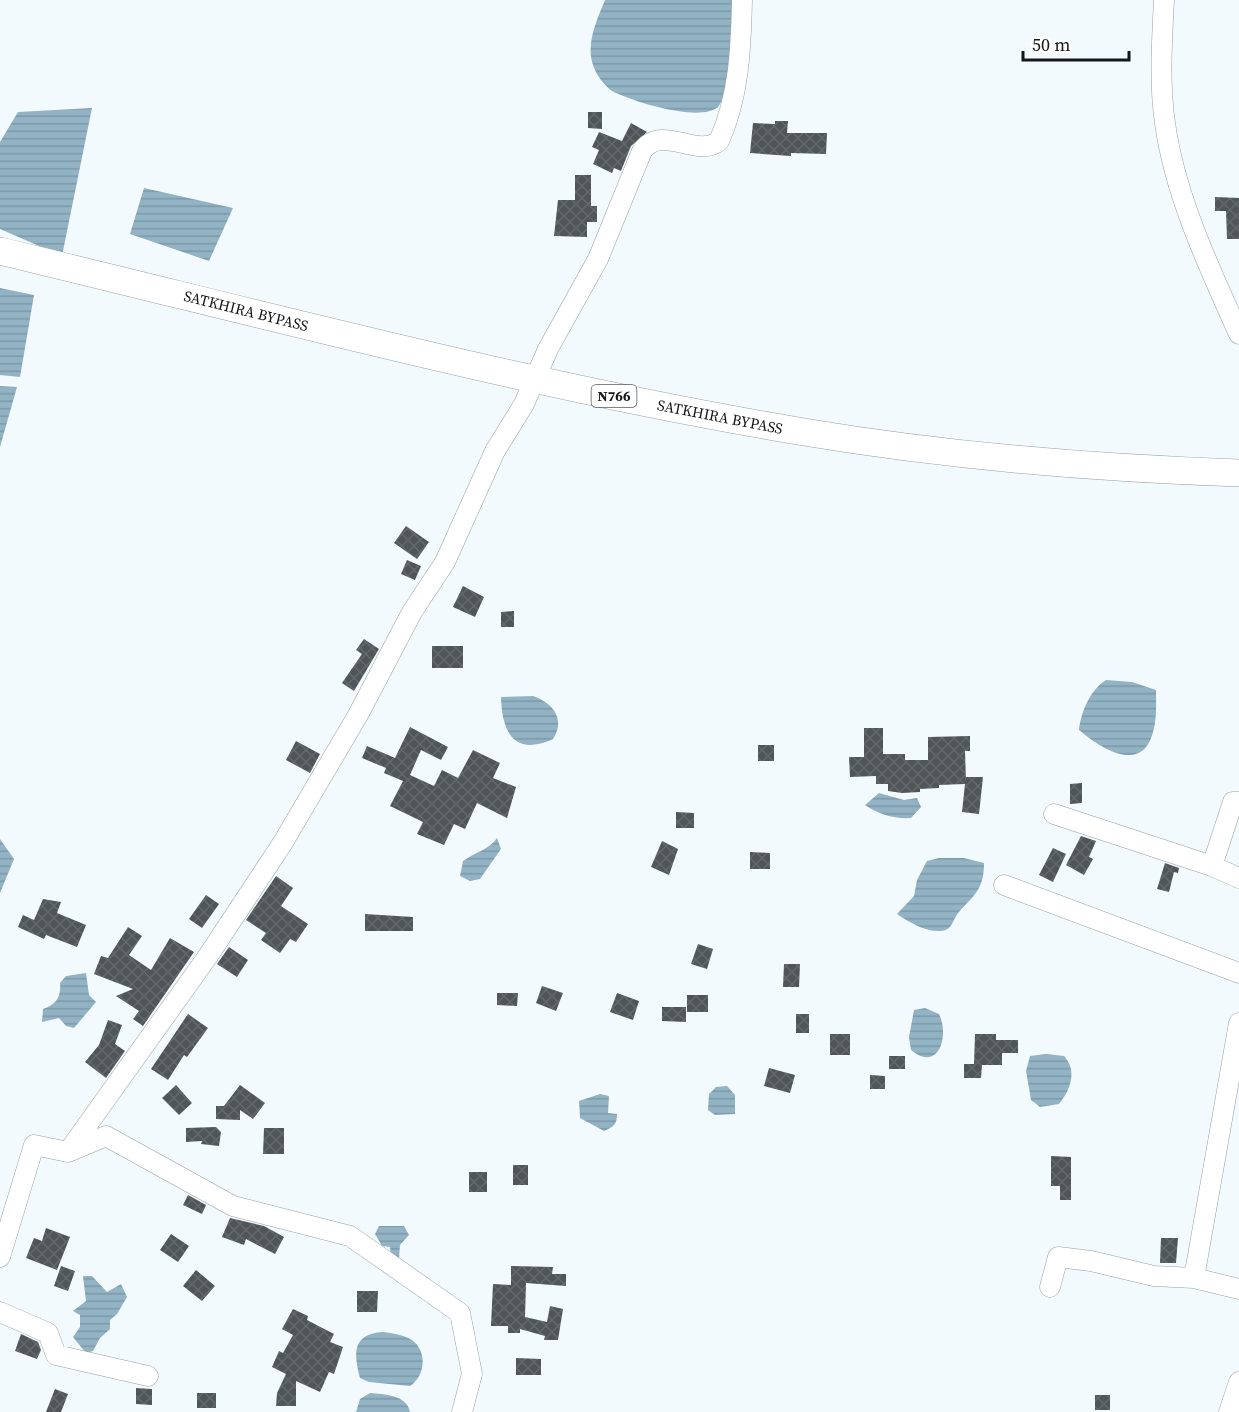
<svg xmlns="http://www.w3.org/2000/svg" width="1239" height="1412" font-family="'Source Serif 4',serif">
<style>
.water{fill:url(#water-rules)}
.building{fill:url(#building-cross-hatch)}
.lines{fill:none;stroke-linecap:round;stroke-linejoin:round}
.minor-casing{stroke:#989ea2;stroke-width:21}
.highway-casing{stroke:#989ea2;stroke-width:28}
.minor{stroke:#fff;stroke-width:20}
.highway{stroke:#fff;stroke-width:27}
.labels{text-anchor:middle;stroke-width:6;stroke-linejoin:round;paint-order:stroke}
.shield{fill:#fff;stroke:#5a5c5d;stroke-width:1.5}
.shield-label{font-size:14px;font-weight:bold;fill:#141617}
.street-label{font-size:15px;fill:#141617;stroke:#fff}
</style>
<defs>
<pattern id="water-rules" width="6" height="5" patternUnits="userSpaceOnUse" patternTransform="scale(1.5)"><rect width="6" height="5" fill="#92b3c4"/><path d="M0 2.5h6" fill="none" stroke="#7d99a8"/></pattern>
<pattern id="building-cross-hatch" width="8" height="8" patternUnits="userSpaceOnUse" patternTransform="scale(1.5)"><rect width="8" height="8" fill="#4f5558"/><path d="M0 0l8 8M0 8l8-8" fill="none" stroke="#64696b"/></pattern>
</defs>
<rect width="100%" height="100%" fill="#f3fafe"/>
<!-- water -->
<path class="water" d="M 605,0 L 736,0 C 734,18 729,98 718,107 C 700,123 631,101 612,91 C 606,87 598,77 595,70 C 584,47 596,22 605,0 Z
M 92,108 L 62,256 L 0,229 L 0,142 L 18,112 Z
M 144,188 L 233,208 L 209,261 L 130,234 Z
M 0,288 L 34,295 L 20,377 L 0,375 Z
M 0,386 L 17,387 L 0,447 Z
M 1106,680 L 1132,682 L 1156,690 C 1156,703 1157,719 1153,732 C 1142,775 1100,748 1079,730 C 1081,712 1090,690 1106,680 Z
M 533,696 C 553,703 566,719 553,739 C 513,757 502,731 501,697 Z
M 879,793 L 904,800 L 917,798 L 921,807 L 911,818 C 894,819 878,814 865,805 Z
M 497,838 L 501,849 L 480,879 L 470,881 L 460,876 L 463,861 C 474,853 490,849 497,838 Z
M 0,839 L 14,859 L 0,893 Z
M 939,858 L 964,858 L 984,863 C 984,889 975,894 959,912 C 952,920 953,930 941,931 C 925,932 909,922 897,914 L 914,896 L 917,880 L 927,861 Z
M 86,973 L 89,995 L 96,1002 L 74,1028 L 66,1026 L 59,1018 L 42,1022 L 43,1009 C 57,1004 61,997 60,983 L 66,976 Z
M 925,1008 L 939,1014 C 950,1036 938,1073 911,1050 L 909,1037 L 914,1010 Z
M 1046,1054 L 1064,1056 C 1078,1071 1070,1090 1059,1104 L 1040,1107 L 1031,1100 L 1026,1071 L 1030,1056 Z
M 727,1086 L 735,1095 L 735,1114 L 715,1115 L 708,1110 L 709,1094 L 716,1087 Z
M 600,1094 L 609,1096 L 608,1113 L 617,1114 C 617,1124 614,1127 604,1131 L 580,1118 L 579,1101 Z
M 379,1226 L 404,1226 L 409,1235 L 400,1245 L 399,1258 L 391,1257 L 390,1247 L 382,1246 L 375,1234 Z
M 83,1276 L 92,1276 L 107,1292 L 121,1284 L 127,1297 L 117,1314 L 110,1320 L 110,1329 L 100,1338 L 93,1351 L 86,1353 L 73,1337 L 80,1327 L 80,1315 L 73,1311 L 86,1301 Z
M 383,1332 C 392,1333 404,1335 412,1340 C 428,1352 425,1376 410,1386 L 369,1382 L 360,1378 C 353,1352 353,1334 383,1332 Z
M 370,1393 C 384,1394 407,1395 410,1412 L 356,1412 L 360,1399 Z"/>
<!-- building -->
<path class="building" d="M 588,112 L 602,112 L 602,129 L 588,128 Z
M 775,121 L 788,121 L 787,133 L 827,133 L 826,154 L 791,153 L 791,156 L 750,153 L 753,123 L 775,124 Z
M 631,123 L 647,132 L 631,146 L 621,171 L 614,168 L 612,173 L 593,164 L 599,150 L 592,147 L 599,132 L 622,141 Z
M 575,175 L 591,175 L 591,206 L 597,206 L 597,222 L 587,222 L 587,237 L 554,236 L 558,200 L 575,200 Z
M 1215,197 L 1239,198 L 1239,239 L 1227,239 L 1226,211 L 1215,211 Z
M 406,526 L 429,542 L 417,559 L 394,543 Z
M 407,560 L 421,566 L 415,580 L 401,574 Z
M 463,586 L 484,597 L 475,617 L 453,607 Z
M 514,611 L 514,627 L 501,627 L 501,612 Z
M 364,639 L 379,649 L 354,691 L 342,683 L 362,654 L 356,650 Z
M 432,646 L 463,646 L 463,668 L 432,668 Z
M 410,727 L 448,747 L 441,760 L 421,750 L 410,775 L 434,786 L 442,770 L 458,778 L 473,750 L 500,763 L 493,778 L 516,787 L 507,818 L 477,803 L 465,829 L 454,824 L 444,845 L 417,834 L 423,822 L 390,806 L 403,781 L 384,773 L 386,768 L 362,758 L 367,746 L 395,758 Z
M 864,728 L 883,728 L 883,754 L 905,754 L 905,760 L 928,760 L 928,737 L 970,736 L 970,751 L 965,751 L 966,782 L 966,777 L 983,777 L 979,814 L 962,812 L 965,784 L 939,785 L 939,788 L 920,789 L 920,792 L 902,793 L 888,791 L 888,784 L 876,784 L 876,776 L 850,777 L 849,757 L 864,757 Z
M 296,741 L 320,754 L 310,773 L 286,760 Z
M 758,745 L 774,745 L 774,761 L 758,761 Z
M 1082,783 L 1082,803 L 1070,804 L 1070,784 Z
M 676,812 L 694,813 L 694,828 L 676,828 Z
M 1081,836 L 1096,841 L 1089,857 L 1093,859 L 1084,875 L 1066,865 Z
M 662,841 L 678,849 L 669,875 L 651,867 Z
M 1053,848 L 1066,854 L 1053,882 L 1039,875 Z
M 750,852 L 770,853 L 770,869 L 750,869 Z
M 1165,863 L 1179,868 L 1178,873 L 1174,872 L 1169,892 L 1157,889 Z
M 276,876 L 293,888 L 281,906 L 308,924 L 296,942 L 290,939 L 280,953 L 261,940 L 266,933 L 246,920 Z
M 206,895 L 219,904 L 202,928 L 189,919 Z
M 43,899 L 61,902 L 57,913 L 86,925 L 77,947 L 46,935 L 44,939 L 18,927 L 23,915 L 34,920 Z
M 365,914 L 413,917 L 413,931 L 365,931 Z
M 128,927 L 142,936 L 129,955 L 151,970 L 170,938 L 194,952 L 143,1026 L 133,1019 L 139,1011 L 116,996 L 133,989 L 94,974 L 101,956 L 108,958 Z
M 698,944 L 713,949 L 707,969 L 691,964 Z
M 229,947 L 248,960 L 237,977 L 217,964 Z
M 784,964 L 800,964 L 799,987 L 783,987 Z
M 542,986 L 563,993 L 556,1011 L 536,1003 Z
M 497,993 L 518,993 L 517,1006 L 497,1005 Z
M 617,993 L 639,1001 L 633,1020 L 610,1012 Z
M 687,995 L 708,995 L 708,1012 L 687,1012 Z
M 662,1007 L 686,1007 L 686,1022 L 662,1021 Z
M 188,1014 L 208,1028 L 187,1057 L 184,1055 L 168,1080 L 151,1069 Z
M 796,1014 L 809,1014 L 809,1033 L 796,1033 Z
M 108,1020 L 122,1025 L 115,1044 L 125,1051 L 106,1078 L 85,1062 L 99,1045 Z
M 830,1034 L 850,1034 L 850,1055 L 830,1055 Z
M 975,1034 L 996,1034 L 996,1040 L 1018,1040 L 1018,1053 L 1002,1053 L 1002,1065 L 982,1065 L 981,1078 L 964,1078 L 964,1064 L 974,1064 Z
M 889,1056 L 905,1056 L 905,1069 L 889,1069 Z
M 769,1068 L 795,1075 L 790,1093 L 764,1086 Z
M 870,1075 L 885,1076 L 885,1089 L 870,1089 Z
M 176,1085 L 192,1103 L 179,1115 L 162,1098 Z
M 240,1085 L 265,1103 L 253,1119 L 240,1110 L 240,1120 L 216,1119 L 216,1106 L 224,1106 Z
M 216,1127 L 221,1132 L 219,1146 L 201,1144 L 202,1141 L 186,1142 L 186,1128 Z
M 264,1128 L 284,1128 L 284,1154 L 263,1154 Z
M 1051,1156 L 1071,1157 L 1071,1200 L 1060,1200 L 1060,1186 L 1051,1186 Z
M 513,1165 L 528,1165 L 528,1185 L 513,1185 Z
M 469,1172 L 487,1172 L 487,1192 L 469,1192 Z
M 188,1195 L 206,1205 L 202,1214 L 183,1205 Z
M 230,1218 L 264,1226 L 284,1237 L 275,1254 L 246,1239 L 244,1245 L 222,1237 Z
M 46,1228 L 70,1237 L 57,1270 L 26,1258 L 34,1238 L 42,1241 Z
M 171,1234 L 189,1246 L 178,1262 L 160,1250 Z
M 1161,1238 L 1178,1238 L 1176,1263 L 1160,1263 Z
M 61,1266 L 75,1271 L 68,1291 L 54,1286 Z
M 511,1266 L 553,1267 L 552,1274 L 566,1274 L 566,1286 L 526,1283 L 525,1317 L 547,1322 L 550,1306 L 563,1309 L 558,1340 L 544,1340 L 545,1336 L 520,1329 L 520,1333 L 508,1333 L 508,1326 L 491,1326 L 493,1284 L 511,1285 Z
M 196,1270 L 215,1286 L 202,1301 L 183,1286 Z
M 357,1291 L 378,1291 L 377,1312 L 357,1312 Z
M 293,1309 L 308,1316 L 307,1320 L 334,1334 L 330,1342 L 343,1347 L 334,1374 L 329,1372 L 320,1392 L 296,1381 L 296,1406 L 276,1406 L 277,1393 L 286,1374 L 272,1367 L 279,1351 L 283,1353 L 293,1335 L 282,1329 Z
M 21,1334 L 38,1342 L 41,1350 L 37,1359 L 15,1351 Z
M 516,1358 L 541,1359 L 541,1375 L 516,1375 Z
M 136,1388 L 152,1389 L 152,1405 L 136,1404 Z
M 55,1389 L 68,1394 L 61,1412 L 46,1412 Z
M 197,1393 L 216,1393 L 216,1408 L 197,1408 Z
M 1095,1395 L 1110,1395 L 1110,1410 L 1095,1410 Z"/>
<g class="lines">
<!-- minor casing -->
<g class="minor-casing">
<path id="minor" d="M 1164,0 C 1162,40 1159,83 1165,123 C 1175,196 1209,267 1239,334
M 1054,814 L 1212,866 L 1239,878
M 1212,866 L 1233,802 L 1239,802
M 1004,885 L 1239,973
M 68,1152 L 208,956 L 282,844 L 358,715 L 412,612 L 445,562 L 495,451 L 524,404 L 548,349 L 598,259 L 642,151 C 662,123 696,159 719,141 C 739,97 741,48 742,0
M 0,1257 L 34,1145 L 68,1152 L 106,1136 L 233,1206 L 350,1236 L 460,1313 L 472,1374 L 462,1412
M 1194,1278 L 1239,1023
M 1050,1287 L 1058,1257 L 1091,1261 L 1154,1276 L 1194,1278 L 1239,1289
M 0,1312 L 48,1333 L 56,1355 L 148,1376
M 1229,1412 L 1239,1382"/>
</g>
<!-- highway casing -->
<g class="highway-casing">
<path id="highway" d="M 0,251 C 267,315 533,387 804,432 C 947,456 1094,468 1239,473"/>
</g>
<!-- minor -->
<use href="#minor" class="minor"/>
<!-- highway -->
<use href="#highway" class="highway"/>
</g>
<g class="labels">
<!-- shield labels -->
<rect class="shield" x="591.5" y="385" width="45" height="22" rx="4.5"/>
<g class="shield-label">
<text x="614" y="401">N766</text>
</g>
<!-- street labels -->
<g class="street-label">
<text transform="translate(246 311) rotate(14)" y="5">SATKHIRA BYPASS</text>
<text transform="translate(720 417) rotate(11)" y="5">SATKHIRA BYPASS</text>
</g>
</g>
<!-- scale -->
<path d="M1023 51v9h106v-9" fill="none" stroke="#141617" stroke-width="3"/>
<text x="1032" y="51" font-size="18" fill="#141617" stroke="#ffffff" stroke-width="4.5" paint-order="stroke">50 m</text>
</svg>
